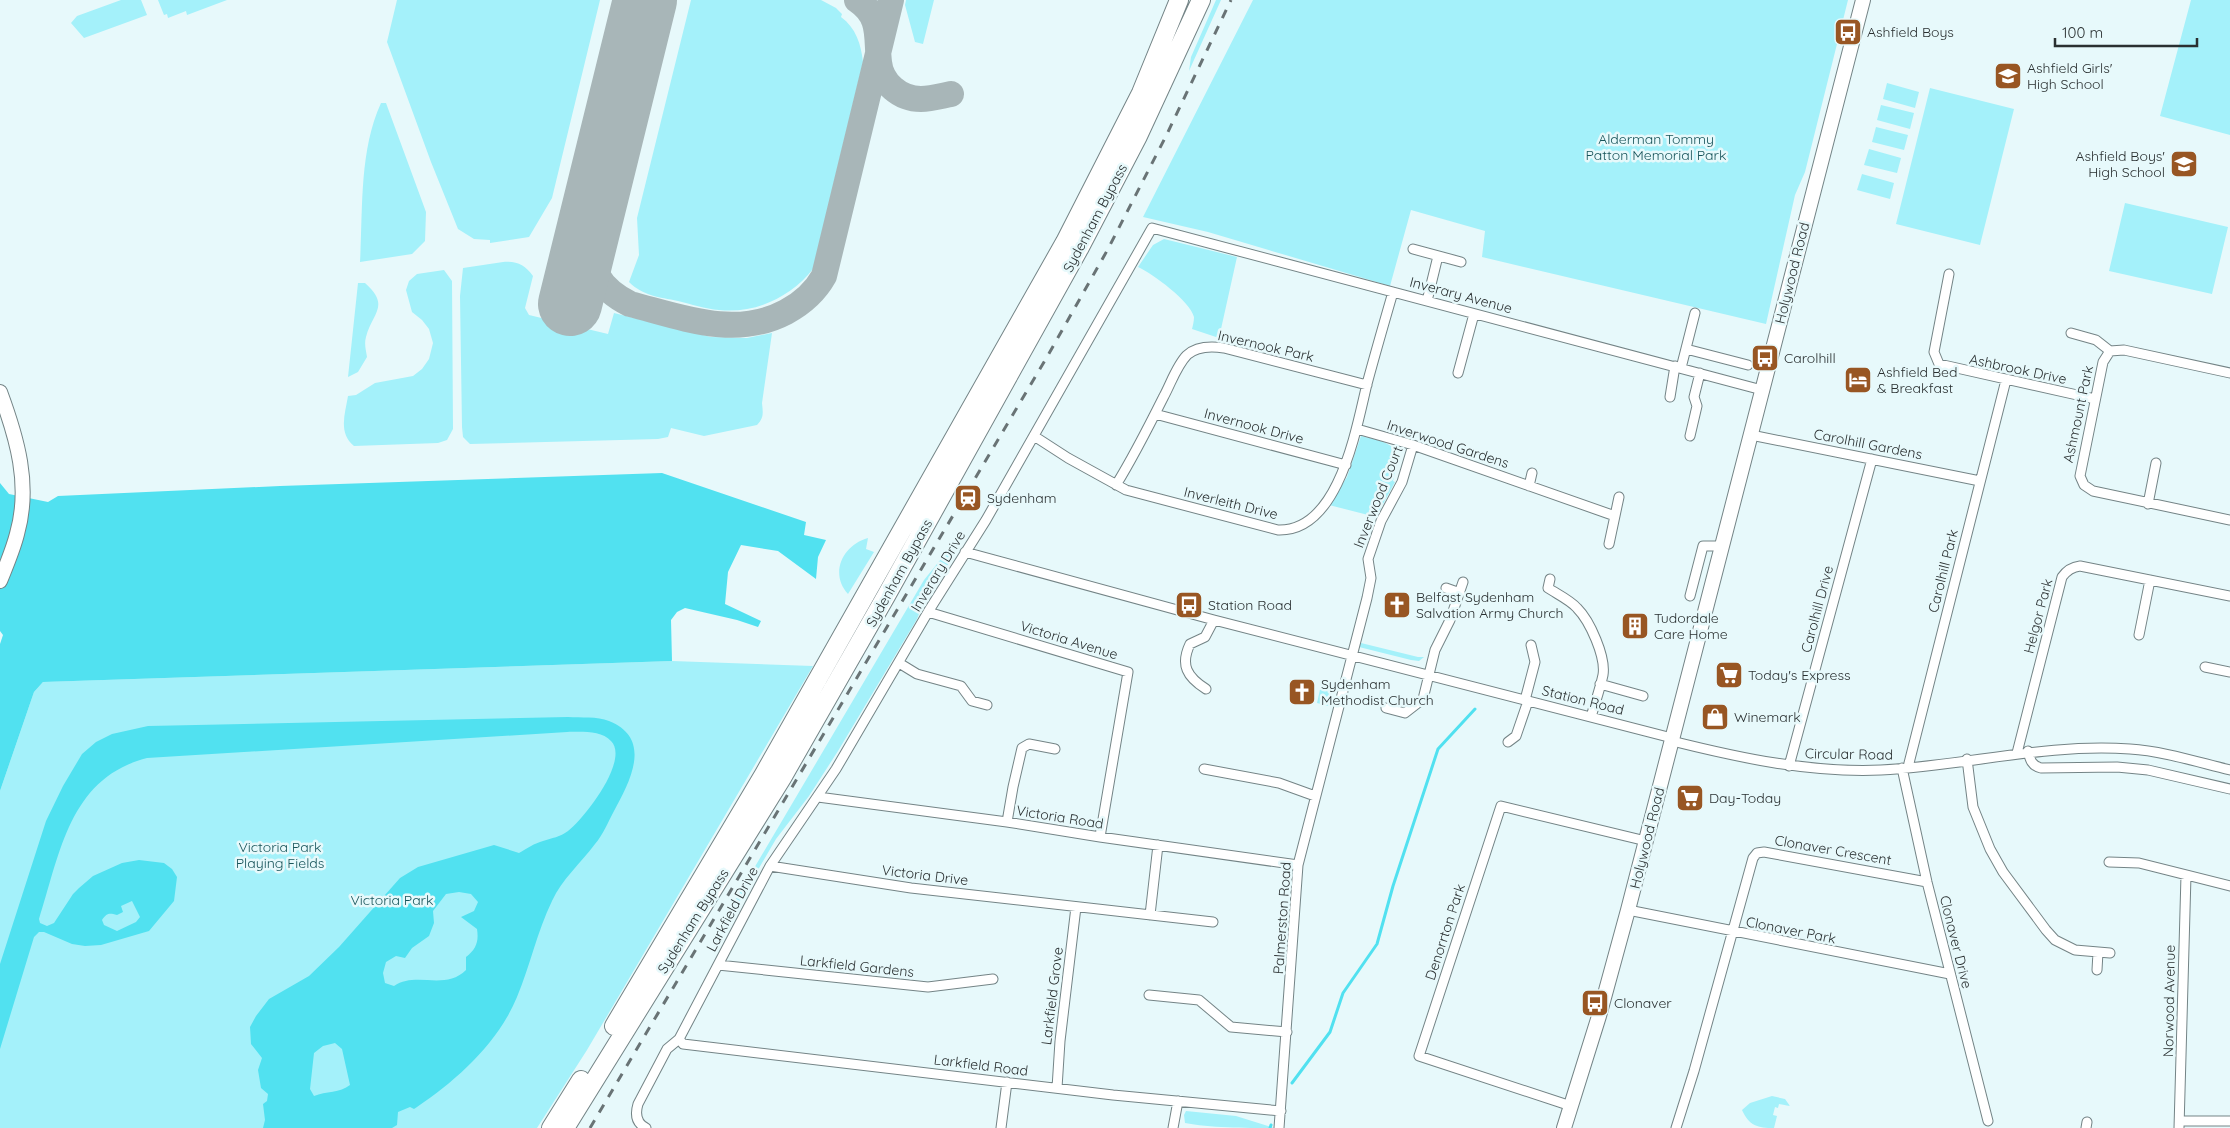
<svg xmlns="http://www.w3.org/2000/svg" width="2230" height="1128" font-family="Quicksand,sans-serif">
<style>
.green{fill:#a4f1fa}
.water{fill:#51e1f0;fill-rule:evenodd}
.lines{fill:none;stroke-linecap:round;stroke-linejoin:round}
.stream{stroke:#51e1f0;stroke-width:3}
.taxiway{stroke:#a8b6b8;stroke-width:26}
.runway{stroke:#a8b6b8;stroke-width:64}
.street-casing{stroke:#748486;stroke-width:11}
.secondary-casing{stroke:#748486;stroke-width:16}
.highway-casing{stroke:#748486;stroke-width:20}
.street{stroke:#fff;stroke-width:9}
.secondary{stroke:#fff;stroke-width:14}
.highway{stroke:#fff;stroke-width:18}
.rail{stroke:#697375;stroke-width:3;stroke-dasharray:9 9;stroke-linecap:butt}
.labels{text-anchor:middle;stroke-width:5;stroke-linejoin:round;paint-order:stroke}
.poi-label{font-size:14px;fill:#2a3031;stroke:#e7f9fb;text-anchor:start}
.park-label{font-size:14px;fill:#17545a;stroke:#e7f9fb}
.street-label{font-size:14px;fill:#2a3031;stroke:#e7f9fb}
</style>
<rect width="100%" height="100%" fill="#e7f9fb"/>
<!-- green -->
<path class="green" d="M 121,0 L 141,0 L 147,15 L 84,38 L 71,23 L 77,16 Z
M 158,0 L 227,0 L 187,15 L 186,11 L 168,18 L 167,14 L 164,15 Z
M 397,0 L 600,0 L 552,198 L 529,237 L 490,243 L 490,240 L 474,239 L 458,229 L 431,162 L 387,42 Z
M 691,0 L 821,0 L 836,8 L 842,14 L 841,17 C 856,28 861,44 863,62 L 813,269 C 791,297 755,314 719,310 C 705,309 691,304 678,301 C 659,297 643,296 629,282 L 639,255 L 637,218 Z
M 906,0 L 934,0 L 923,44 L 915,42 L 905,5 Z
M 1216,0 L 1221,0 L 1189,71 L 1191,57 Z
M 1253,0 L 1848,0 L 1805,172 L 1795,195 L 1766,324 L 1482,257 L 1485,231 L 1411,210 L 1390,286 L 1208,232 L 1143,217 Z
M 2191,0 L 2230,0 L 2230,135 L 2160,116 Z
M 1887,83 L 1919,92 L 1915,108 L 1883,99 Z
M 1930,88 L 2014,109 L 1980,245 L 1896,224 Z
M 381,103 L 386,103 L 426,212 L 425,241 L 412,254 L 360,262 C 363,210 359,151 381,103 Z
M 1881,105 L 1914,113 L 1910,129 L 1877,120 Z
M 1876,127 L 1908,135 L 1904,150 L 1872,142 Z
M 1869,149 L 1901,158 L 1897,173 L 1864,165 Z
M 1862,174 L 1894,183 L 1890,199 L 1857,190 Z
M 2125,203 L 2228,227 L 2212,294 L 2109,271 Z
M 1164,239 L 1237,257 L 1219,338 L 1192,329 C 1193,325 1194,321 1194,317 C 1190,301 1153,274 1138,267 L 1153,245 Z
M 503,262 C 517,261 525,265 533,276 L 525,308 L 529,315 L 608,334 L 614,313 L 711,337 L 747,338 L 772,333 L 762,403 C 763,413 764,418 757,425 L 704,436 L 671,428 L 668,437 L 658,439 L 470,444 L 463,437 L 462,427 L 460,296 L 463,268 Z
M 444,270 L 452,281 L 453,429 L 447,440 L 438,443 L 354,446 C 338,433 345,414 348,396 L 356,395 L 375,383 L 413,376 L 422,369 L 429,359 L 433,343 L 429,329 L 422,320 L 412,312 L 406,290 L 409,281 L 417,274 Z
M 358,283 L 365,283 C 391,306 372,313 366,337 C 364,344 366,350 367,357 L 358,372 L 348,377 Z
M 1361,436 C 1376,440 1392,441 1399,456 L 1393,481 L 1395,482 L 1376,517 L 1329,505 L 1347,477 Z
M 868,538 L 866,549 L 874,552 L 848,594 C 829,573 843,545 868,538 Z
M 945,554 L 952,558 L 922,606 L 917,619 L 838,751 L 809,796 L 776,839 L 734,911 L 730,909 L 924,580 Z
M 1361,643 L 1418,657 L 1424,657 L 1419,661 L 1411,660 L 1359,647 Z
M 672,661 L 813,666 L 587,1050 L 537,1128 L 0,1128 L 0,791 L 34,692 L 43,682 Z
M 1326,679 L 1335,683 L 1329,706 L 1317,703 L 1321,685 Z
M 1772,1096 L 1785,1099 L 1790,1106 L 1779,1104 L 1778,1108 L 1775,1107 L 1773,1115 L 1777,1116 L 1774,1128 C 1758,1128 1749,1126 1742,1110 L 1750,1103 Z
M 1186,1111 L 1236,1116 L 1274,1128 C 1248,1128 1209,1128 1185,1123 L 1184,1115 Z"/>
<!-- water -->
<path class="water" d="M 662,473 L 806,522 L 804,535 L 826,540 L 818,557 L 816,579 L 778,551 L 741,545 L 728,572 L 725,604 L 761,621 L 758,627 L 737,620 L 685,608 L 677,612 L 671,620 L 672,661 L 43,682 L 34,692 L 0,791 L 0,644 L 3,635 L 0,631 L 0,483 L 9,494 L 48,502 L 58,496 L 280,486 Z
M 568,717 C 581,718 597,716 609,721 C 654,739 629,783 614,811 C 608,822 603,835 595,844 C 581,863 562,879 552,901 C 537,932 530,966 517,997 C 498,1043 457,1080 417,1107 L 414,1109 L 410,1107 L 398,1112 L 397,1125 L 392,1128 L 263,1128 L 265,1120 L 263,1104 L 267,1101 L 268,1094 L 261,1088 L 258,1070 L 262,1058 L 251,1044 L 250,1027 L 256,1016 L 269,999 L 309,976 L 339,947 L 400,878 L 418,867 L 494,845 L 519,853 C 526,849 535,843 543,841 C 552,838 560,837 568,831 C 584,819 630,760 611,741 C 601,730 580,732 567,732 L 147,758 C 69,778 60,854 39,919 L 40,923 L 47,926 L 54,923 L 73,894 L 79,888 L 93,876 L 122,863 L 139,860 L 164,863 L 172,869 L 177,877 L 174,901 L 149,931 L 101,945 L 85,946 L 72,944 L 44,932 L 39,932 L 34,937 L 0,1049 L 0,964 L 46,821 L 63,786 L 82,754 L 96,742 L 112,734 L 148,726 ZM 459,892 L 471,894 L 478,902 L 474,911 L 461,917 L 477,929 C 479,942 476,949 466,957 L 466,970 C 445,991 416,971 394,986 L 385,983 L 383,973 L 386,962 L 396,956 L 405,958 L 412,948 L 429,936 L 434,923 L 433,911 L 446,894 ZM 132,901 L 140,917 L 136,922 L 117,931 L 104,925 L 102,920 C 107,913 109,913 117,915 L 123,912 L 121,906 ZM 335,1043 L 342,1049 L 350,1085 C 340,1093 326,1091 314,1096 L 310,1089 L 314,1053 L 323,1046 Z"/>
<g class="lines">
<!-- stream -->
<path class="stream" d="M 1292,1083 L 1330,1032 L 1343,993 L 1377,944 L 1393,886 L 1438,749 L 1475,709
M 1270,1128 L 1271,1125"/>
<!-- taxiway -->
<path class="taxiway" d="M 857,0 C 882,17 876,37 879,62 C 881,83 900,99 921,99 C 931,99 941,96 951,94
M 642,14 L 648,0
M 588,234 C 589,268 598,288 630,304 C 681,317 735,339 786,312 C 801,304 815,292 824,276 L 891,0"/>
<!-- runway -->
<path class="runway" d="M 570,304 L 645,0"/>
<!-- street casing -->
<g class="street-casing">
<path id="street" d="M 1413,249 L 1461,262
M 1949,274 L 1934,352 L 1939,364 L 2095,399
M 1427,301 L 1438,256
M 2071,333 L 2096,340 L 2110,351
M 1686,349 L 1748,365
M 1681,368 L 1695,313
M 1458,373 L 1474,314
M 2230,373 L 2124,350 L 2110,351 L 2103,362 L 2080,476 L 2084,485 L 2093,491 L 2230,520
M 1670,397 L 1675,366
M 1155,414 L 1346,465
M 1357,429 L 1413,445 L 1615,516
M 1751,435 L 1980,481
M 1034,436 L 1068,458 L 1126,490 L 1278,530 C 1339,532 1356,429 1367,384 C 1375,354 1384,323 1393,292
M 1690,436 L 1697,406 L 1694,397 L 1700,373
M 1116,485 C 1134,456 1149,426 1164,396 C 1171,383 1177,365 1187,355 C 1197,346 1211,346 1224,348 L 1367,385
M 1529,486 L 1532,473
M 2148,504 L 2156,463
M 1609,544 L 1619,497
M 965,552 L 1214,620 L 1672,738
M 1550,579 L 1548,588 C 1557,594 1570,600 1577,608 C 1590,621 1606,657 1603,675 C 1600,689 1595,703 1591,717
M 1446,588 L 1460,593
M 1690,596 L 1703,546 L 1722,546
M 928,612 L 1128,672 L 1100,837
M 2139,635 L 2150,580
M 899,663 L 917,674 L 961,686 L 972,701 L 987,705
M 2205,667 L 2230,672
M 1600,684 L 1643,696
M 1206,689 C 1187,677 1180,665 1190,644 L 1205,637 L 1214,620
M 1525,700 L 1535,662 L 1531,645
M 1386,708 L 1405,713 L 1423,699 L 1435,650 L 1450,620 L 1463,582
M 1672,741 C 1740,758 1810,773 1881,770 C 1965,766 2045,743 2130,749 C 2163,751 2197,762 2230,770
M 1508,742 L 1516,736 L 1528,701
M 2028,751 C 2030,760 2032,766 2041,768 L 2117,767 L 2148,770 L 2230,789
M 2017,753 L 2062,577 C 2067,570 2072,567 2080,566 L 2230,596
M 1967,759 L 1973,807 L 1990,849 L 2003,872 L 2046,930 L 2055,940 L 2075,950 L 2110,953
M 1789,766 L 1872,459
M 1908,767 L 2006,380
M 1902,768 L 1927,882 L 1988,1121
M 1204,769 L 1279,783 L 1315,796
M 818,797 L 1007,822 L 1100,837 L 1298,865
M 1007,822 L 1013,787 L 1022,748 L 1029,744 L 1055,749
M 2109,862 L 2139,863 L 2230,886
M 770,866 L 911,888 L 1213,922
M 1628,910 L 1950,974
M 1150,915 L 1158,845
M 718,965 L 928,987 L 993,979
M 2097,970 L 2098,952
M 1149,995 L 1199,1000 L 1231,1027 L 1287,1032
M 679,1039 L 770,866 L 836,769 L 928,612 L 986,520 L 1152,228 L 1762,390
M 679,1039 L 683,1044 L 1113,1095 L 1281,1111
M 1057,1088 L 1060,1041 L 1076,907
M 1571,1106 L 1419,1056 L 1501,806 L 1646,841
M 2180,1121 L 2230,1121
M 646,1128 C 636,1123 635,1114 638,1104 L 667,1049 L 679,1039
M 1001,1128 L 1007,1082
M 1173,1128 L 1178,1101
M 1279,1128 L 1298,865 L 1367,598 L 1371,578 L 1368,559 L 1381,521 L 1402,482 L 1413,445
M 1676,1128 L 1694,1071 L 1753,858 L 1757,853 L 1764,852 L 1927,882
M 2086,1128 L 2087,1122
M 2179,1128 L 2186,875"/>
</g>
<!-- secondary casing -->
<g class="secondary-casing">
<path id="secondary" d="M 0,392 C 17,438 31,485 17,534 C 13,550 6,566 0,581
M 1564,1128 L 1599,1016 L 1628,910 L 1863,0"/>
</g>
<!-- highway casing -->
<g class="highway-casing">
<path id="highway" d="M 614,1026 L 764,774 L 1065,242 L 1141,93 L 1179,0
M 551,1128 L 581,1080
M 565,1128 L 782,778 L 886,596 L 1079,249 L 1138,136 L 1201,0"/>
</g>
<!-- street -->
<use href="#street" class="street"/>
<!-- secondary -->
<use href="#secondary" class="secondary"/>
<!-- highway -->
<use href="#highway" class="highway"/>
<!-- rail -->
<path class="rail" d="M 590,1128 L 1047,357 L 1108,249 L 1166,136 L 1231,0"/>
</g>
<!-- icons -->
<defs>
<g id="bus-square" transform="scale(1.4375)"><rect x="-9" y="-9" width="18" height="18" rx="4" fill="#985623" stroke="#e7f9fb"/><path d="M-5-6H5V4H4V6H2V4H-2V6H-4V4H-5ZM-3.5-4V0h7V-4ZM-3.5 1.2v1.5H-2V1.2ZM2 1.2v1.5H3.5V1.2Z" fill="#fff"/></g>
<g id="school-square" transform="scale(1.4375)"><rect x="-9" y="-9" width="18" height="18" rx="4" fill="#985623" stroke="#e7f9fb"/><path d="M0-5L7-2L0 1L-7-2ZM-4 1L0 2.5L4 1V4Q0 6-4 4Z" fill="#fff"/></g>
<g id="hotel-square" transform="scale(1.4375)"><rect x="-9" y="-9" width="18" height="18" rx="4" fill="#985623" stroke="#e7f9fb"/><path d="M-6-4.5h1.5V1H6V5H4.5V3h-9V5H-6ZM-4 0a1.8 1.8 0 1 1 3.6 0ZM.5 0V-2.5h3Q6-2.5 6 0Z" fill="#fff"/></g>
<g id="station-square" transform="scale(1.4375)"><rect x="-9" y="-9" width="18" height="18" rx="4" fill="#985623" stroke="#e7f9fb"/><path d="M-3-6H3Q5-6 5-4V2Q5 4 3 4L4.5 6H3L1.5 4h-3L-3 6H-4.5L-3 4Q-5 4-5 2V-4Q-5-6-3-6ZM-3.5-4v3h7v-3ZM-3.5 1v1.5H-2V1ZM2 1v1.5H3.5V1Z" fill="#fff"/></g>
<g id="church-square" transform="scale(1.4375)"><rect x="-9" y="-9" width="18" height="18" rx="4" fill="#985623" stroke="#e7f9fb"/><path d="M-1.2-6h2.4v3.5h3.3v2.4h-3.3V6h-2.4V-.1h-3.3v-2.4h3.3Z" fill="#fff"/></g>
<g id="building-square" transform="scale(1.4375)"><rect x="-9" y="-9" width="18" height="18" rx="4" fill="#985623" stroke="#e7f9fb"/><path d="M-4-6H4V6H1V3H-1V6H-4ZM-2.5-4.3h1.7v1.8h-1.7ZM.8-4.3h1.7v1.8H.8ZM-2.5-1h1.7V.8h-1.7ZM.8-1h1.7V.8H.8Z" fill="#fff"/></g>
<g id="supermarket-square" transform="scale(1.4375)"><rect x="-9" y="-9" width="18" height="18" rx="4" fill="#985623" stroke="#e7f9fb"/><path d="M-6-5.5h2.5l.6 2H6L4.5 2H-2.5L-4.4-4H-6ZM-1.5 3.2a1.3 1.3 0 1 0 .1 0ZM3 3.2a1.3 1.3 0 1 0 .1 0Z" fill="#fff"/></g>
<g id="shop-square" transform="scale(1.4375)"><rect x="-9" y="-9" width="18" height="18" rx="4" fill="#985623" stroke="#e7f9fb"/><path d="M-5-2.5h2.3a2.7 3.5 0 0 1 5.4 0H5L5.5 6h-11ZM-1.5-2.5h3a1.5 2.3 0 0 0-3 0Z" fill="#fff"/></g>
</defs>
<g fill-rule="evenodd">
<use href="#bus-square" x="1848" y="32"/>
<use href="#school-square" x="2008" y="76"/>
<use href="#school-square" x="2184" y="164"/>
<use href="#bus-square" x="1765" y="358"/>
<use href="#hotel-square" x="1858" y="380"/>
<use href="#station-square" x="968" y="498"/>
<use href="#bus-square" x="1189" y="605"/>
<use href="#church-square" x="1397" y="605"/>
<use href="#building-square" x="1635" y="626"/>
<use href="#supermarket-square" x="1729" y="675"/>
<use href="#church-square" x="1302" y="692"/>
<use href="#shop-square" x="1715" y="717"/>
<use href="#supermarket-square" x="1690" y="798"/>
<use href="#bus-square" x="1595" y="1003"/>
</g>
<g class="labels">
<!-- poi labels -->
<g class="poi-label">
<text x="1867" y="37">Ashfield Boys</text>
<text x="2027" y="73">Ashfield Girls'<tspan x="2027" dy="16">High School</tspan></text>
<text x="2165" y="161" text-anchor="end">Ashfield Boys'<tspan x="2165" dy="16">High School</tspan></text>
<text x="1784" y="363">Carolhill</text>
<text x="1877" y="377">Ashfield Bed<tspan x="1877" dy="16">&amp; Breakfast</tspan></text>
<text x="987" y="503">Sydenham</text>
<text x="1416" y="602">Belfast Sydenham<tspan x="1416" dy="16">Salvation Army Church</tspan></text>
<text x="1208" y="610">Station Road</text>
<text x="1654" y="623">Tudordale<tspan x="1654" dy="16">Care Home</tspan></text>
<text x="1748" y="680">Today's Express</text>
<text x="1321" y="689">Sydenham<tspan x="1321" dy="16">Methodist Church</tspan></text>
<text x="1734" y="722">Winemark</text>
<text x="1709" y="803">Day-Today</text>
<text x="1614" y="1008">Clonaver</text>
</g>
<!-- park labels -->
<g class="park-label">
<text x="1656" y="144">Alderman Tommy<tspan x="1656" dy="16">Patton Memorial Park</tspan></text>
<text x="280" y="852">Victoria Park<tspan x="280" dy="16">Playing Fields</tspan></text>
<text x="392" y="905">Victoria Park</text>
</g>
<!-- street labels -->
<g class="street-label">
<text transform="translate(1095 218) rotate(-62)" y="5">Sydenham Bypass</text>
<text transform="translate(1792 273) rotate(-76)" y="5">Holywood Road</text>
<text transform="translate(1461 295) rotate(15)" y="5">Inverary Avenue</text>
<text transform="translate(1266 346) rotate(13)" y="5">Invernook Park</text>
<text transform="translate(2018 369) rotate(12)" y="5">Ashbrook Drive</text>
<text transform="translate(2078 414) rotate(-78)" y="5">Ashmount Park</text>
<text transform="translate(1254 426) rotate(15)" y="5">Invernook Drive</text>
<text transform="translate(1448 444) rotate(18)" y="5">Inverwood Gardens</text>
<text transform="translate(1868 444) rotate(11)" y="5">Carolhill Gardens</text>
<text transform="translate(1378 497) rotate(-68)" y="5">Inverwood Court</text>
<text transform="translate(1231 503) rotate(14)" y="5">Inverleith Drive</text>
<text transform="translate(938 571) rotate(-59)" y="5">Inverary Drive</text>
<text transform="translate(1943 571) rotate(-76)" y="5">Carolhill Park</text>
<text transform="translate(899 573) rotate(-61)" y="5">Sydenham Bypass</text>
<text transform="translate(1817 609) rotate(-75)" y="5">Carolhill Drive</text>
<text transform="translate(2038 616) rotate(-75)" y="5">Helgor Park</text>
<text transform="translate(1069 640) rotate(17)" y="5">Victoria Avenue</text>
<text transform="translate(1583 700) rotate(14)" y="5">Station Road</text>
<text transform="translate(1849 754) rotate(1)" y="5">Circular Road</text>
<text transform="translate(1060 817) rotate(9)" y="5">Victoria Road</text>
<text transform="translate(1647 838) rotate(-76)" y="5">Holywood Road</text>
<text transform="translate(1833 850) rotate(10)" y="5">Clonaver Crescent</text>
<text transform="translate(925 875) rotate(7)" y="5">Victoria Drive</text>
<text transform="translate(732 909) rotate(-62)" y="5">Larkfield Drive</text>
<text transform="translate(1282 918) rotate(-86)" y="5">Palmerston Road</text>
<text transform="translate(693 921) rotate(-58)" y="5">Sydenham Bypass</text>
<text transform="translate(1791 930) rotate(11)" y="5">Clonaver Park</text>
<text transform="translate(1445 932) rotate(-72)" y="5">Denorrton Park</text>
<text transform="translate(1956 942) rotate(76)" y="5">Clonaver Drive</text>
<text transform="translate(857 966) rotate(6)" y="5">Larkfield Gardens</text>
<text transform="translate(1052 996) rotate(-83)" y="5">Larkfield Grove</text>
<text transform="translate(2169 1001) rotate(-89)" y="5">Norwood Avenue</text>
<text transform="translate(981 1065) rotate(7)" y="5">Larkfield Road</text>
</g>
</g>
<!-- scale -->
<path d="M2055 38v8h142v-8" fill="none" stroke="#2a3031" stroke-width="2.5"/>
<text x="2062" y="38" font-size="15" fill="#2a3031" stroke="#e7f9fb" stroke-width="4" paint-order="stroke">100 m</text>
</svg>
